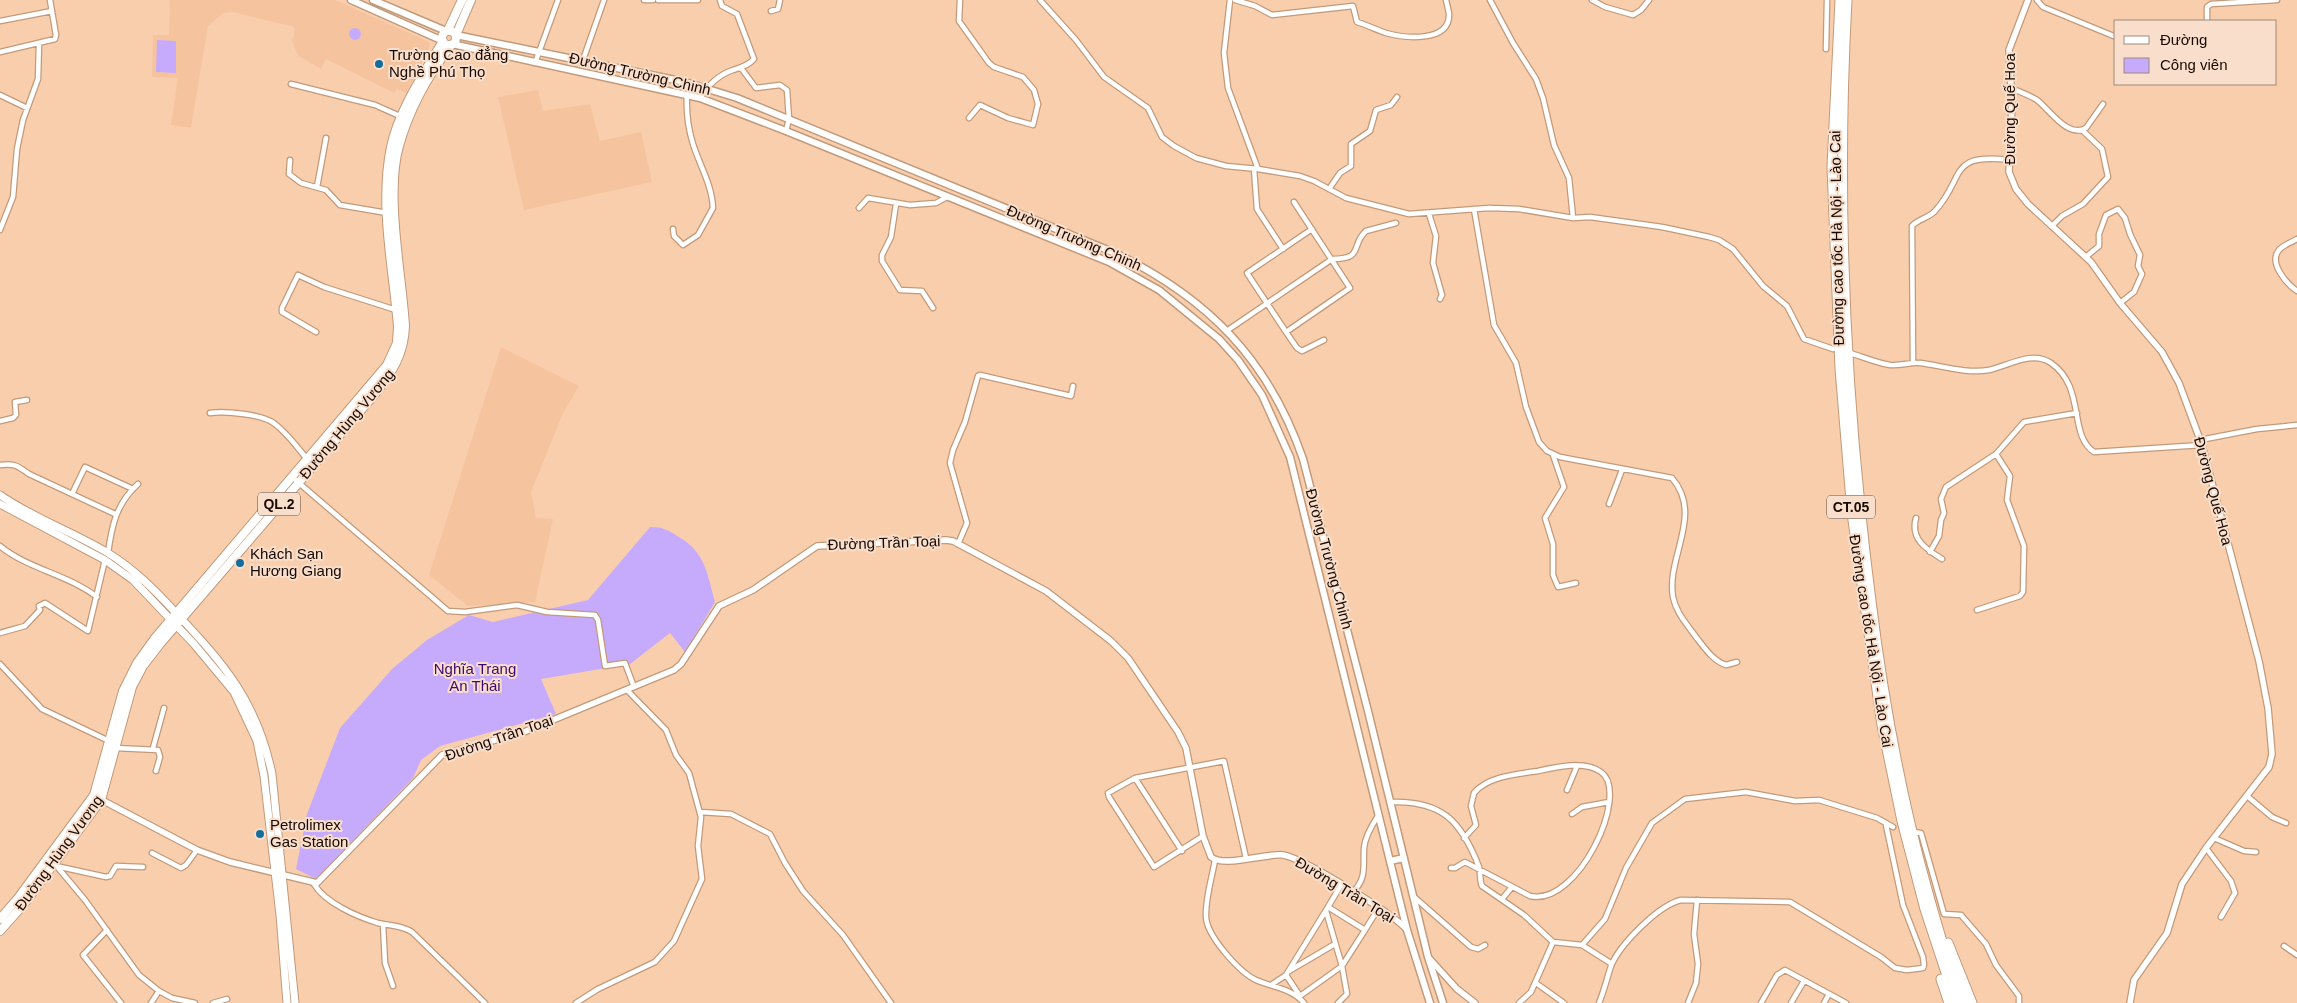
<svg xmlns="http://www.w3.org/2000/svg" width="2297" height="1003" font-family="Helvetica,sans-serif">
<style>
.built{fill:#f5c49e}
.green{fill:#c6abfc}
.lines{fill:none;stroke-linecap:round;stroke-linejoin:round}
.minor-casing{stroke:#c29a7a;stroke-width:7}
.tertiary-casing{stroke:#c29a7a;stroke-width:8}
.secondary-casing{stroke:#c29a7a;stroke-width:9}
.primary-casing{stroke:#c29a7a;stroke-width:9}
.trunk-casing{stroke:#c29a7a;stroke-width:10}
.motorway-casing{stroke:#c29a7a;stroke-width:11}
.minor{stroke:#fff;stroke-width:4.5}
.tertiary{stroke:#fff;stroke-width:5.5}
.secondary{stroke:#fff;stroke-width:6}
.primary{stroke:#fff;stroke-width:7}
.trunk{stroke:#fff;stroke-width:8}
.motorway{stroke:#fff;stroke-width:9}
.poi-dot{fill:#156d9d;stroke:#f9dfcb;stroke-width:2}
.labels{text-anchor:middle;stroke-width:4;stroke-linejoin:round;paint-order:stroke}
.shield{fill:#f9dfcb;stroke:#5b493e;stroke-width:1}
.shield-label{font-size:14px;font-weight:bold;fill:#170901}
.poi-label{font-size:15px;fill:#170901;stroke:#f9dfcb;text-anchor:start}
.street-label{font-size:15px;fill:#170901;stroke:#f9dfcb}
.park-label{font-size:15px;fill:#3f0872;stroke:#f9dfcb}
</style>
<rect width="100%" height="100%" fill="#f9cead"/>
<!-- built -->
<path class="built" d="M 170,0 L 335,0 L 423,39 L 429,42 L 430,46 L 407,93 L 397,89 L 394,93 L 326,59 L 321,69 L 302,58 L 297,54 L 292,40 L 294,36 L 294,27 L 233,12 L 223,13 L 208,26 L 191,128 L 171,125 L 178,78 L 152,77 L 153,35 L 169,35 Z
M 538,90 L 543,111 L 590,104 L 600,141 L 641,132 L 652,182 L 524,210 L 498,97 Z
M 501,347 L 579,386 L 563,413 L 531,492 L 536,518 L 553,519 L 535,602 L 468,606 L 429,575 Z"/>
<!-- green -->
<path class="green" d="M349 34a6 6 0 1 1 12 0a6 6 0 1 1-12 0Z
M 157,40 L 176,41 L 176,73 L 156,72 Z
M 650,527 C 663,527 668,530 679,537 C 706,553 707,574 715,602 L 685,652 L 670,633 L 630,664 L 541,679 L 556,714 L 440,746 L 421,760 L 413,778 L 316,879 L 296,869 L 307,814 L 340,728 L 392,669 L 427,640 L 469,615 L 493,622 L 588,600 Z"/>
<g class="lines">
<!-- minor casing -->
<g class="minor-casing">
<path id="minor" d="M 644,0 L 653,0
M 658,0 L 698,0
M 960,0 L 959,21 L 989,63 L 994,67 L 1023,77 L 1034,90 L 1038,104 L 1033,125 L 1008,118 L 980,105 L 969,118
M 1040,0 L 1076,40 L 1104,77 L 1148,108 L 1162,137 L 1174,146 L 1196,158 L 1226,166 L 1258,169 L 1300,176 L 1314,181 L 1346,198 L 1409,214 L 1489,208 L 1519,209 L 1573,218 L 1590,217 L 1662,227 L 1709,237 L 1719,240 L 1733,249 L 1763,286 L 1787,306 L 1804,339 L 1833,349
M 1230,0 L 1224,53 L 1228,88 L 1258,169
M 1235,0 L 1255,6 L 1272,15 L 1353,6 L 1357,22 C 1367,25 1377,30 1386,33 C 1404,38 1449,43 1449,15 C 1449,11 1447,5 1446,0
M 1490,0 L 1513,43 L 1536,79 L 1543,98 L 1554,145 L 1569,178 L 1573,218
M 1592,0 L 1605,7 L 1633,15 L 1641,10 L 1649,0
M 2037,0 L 2043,7 L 2116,37
M 771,11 L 778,9 L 780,0
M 0,21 L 52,11
M 2207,21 L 2207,7 L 2211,4 L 2277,0
M 1826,49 L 1827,0
M 0,52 L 55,39 L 56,35 L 50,0
M 583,60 L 604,0
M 535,63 L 558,0
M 741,68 L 756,88 L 780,85 L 787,90 L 789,119 L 786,131
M 291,84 L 375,105 L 402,117
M 2011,88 C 2020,92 2029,95 2037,100 C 2049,109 2068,139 2086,128 L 2103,104
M 0,95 L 27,108
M 700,98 C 708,85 718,75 733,70 C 741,67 748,66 754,59 L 737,14 L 722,6 L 720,0
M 290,160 L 289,174 L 301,183 L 326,190 L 340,205 L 387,213
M 1254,169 L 1257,209 L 1283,249
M 317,187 L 326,138
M 1329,189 L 1340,173 L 1351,166 L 1351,144 L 1370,131 L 1376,110 L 1391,105 L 1397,97
M 1294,202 L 1350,288 L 1286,332 L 1247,273 L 1312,229
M 896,204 L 891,237 L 882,255 L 882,261 L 900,290 L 922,291 L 933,308
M 859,208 L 868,198 L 910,205 L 936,203 L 947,197
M 1474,209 L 1494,325 L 1516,363 L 1526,407 L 1539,442 L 1547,451 L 1560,457 L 1672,478 C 1704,515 1666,557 1673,597 C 1676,613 1687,624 1696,637 C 1704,647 1713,661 1726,665 L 1737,662
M 1429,214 L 1436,236 L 1433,263 L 1442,295 L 1440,299
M 2052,226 L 2062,216 L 2083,204 L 2108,177 L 2102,149 L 2082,130
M 673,229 L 674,236 L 683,245 L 698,235 L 713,208 C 712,185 700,166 693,144 C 688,128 686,112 687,94
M 0,230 L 13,197 L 17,149 L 23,120 L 38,79 L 39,44
M 2297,239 C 2292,242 2283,245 2279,250 C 2268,263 2287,284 2297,291
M 2087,256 L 2099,246 L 2099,234 L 2106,215 L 2118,209 L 2125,218 L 2130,234 L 2140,255 L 2138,266 L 2142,274 L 2134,292 L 2120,303
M 1228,330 L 1332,259 C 1365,259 1350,245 1366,231 L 1396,223
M 316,332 L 282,312 L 282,308 L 298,275 L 324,287 L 396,310
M 1286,332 L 1297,348 L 1302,351 L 1324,340
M 1850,353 C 1863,357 1877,363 1890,365 C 1901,366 1910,362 1921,363 C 1942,366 1968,374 1989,370 C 2008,366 2032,350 2051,363 C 2086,387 2068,435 2094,452 L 2202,445
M 1913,362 L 1912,226 C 1918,219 1929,218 1935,211 C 1966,177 1947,153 2009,160
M 210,413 C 225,411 263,414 275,424 C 288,434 297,447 307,459
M 0,421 L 13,418 L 16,415 L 15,402 L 27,400
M 2200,440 L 2257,429 L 2297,425
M 1553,455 L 1564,487 L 1545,518 L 1553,544 L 1553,575 L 1558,587 L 1576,583
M 0,465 C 14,463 18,466 29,474 L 115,514
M 292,477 L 448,611 L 465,612 L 517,605 L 547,612 L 595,615 L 598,620 L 605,666 L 625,663 L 634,687
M 72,494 L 85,467 L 133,489
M 1609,504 L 1622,470
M 1916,518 C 1910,539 1926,549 1942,559
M 958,544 L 967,523 L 950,463 L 953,450 L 965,422 L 978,376 L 980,375 L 1071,396 L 1073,386
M 0,546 C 28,569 67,574 97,597
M 1930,552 L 1939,536 L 1941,520 L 1944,513 L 1941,499 L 1946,487 L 1996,454 L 2024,422 L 2077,413
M 108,553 C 112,525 116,504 138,484
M 1977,610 L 2020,596 L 2023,592 L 2024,546 L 2007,500 L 2010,476 L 1996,454
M 0,633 L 25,626 L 40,610 L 39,606 L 45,603 L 88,631 L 105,560
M 0,664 L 42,709 L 109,741
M 115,748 L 158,750 L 160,757 L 156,771
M 153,748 L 164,708
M 1135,778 L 1182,851
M 1567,790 L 1577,766
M 2247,796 L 2272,817 L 2286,823
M 1390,802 C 1441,800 1461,820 1479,867 C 1481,873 1479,879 1482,886 L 1524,915 L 1553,942 L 1582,945 L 1612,964
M 700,812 L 731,814 L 770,834 L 785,863 L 803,891 L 843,935 L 891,1003
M 1572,814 L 1582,807 L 1609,802
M 1913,832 L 1921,833 L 1944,914 L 1961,915 L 1986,944 L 1996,965 L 2019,996 L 2019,1003
M 1203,836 L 1154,867 L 1109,797 L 1108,793 L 1135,778 L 1224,761 L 1246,858
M 2214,838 L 2244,851 L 2256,852
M 2206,848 L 2231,881 L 2235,893 L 2221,917
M 152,853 L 181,868 L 186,865 L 197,850
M 1215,860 C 1212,878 1205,899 1206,917 C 1207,936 1239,972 1256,980 C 1272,987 1293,989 1304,1003
M 54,863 L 85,900 L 139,975 L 159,991 L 151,1003
M 56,866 L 106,877 L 110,876 L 116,866 L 143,867
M 1451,868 L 1455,868 L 1465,862 L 1530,896 C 1578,907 1631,793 1601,772 C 1584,760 1556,767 1538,771 C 1518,774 1488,776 1474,793 L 1471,806 L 1476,825 L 1464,838
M 314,884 C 325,903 358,917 378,923 C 390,926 401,925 412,932 L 485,1003
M 1341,885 L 1328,907 L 1365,930 L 1378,909
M 1353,892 C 1367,878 1363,866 1364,848 C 1365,836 1372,825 1378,816
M 1413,896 L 1471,947 L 1478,949 L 1485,945
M 1502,899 L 1512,887
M 1326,911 L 1342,966 L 1347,994 L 1338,1003
M 383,924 L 385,963 L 393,986
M 107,930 L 83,955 L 121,1003
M 1582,945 L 1605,919 L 1626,868 L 1652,823 L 1685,799 L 1746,792 L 1795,801 L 1819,800 L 1877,818 L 1893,827
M 2284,946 L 2297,955
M 1289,971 L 1335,944
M 1286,975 L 1300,996
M 1536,983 L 1564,1003
M 1271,985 L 1286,975 L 1328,907
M 159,991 L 172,998 L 195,1003
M 1300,996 L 1342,966 L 1365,930
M 213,1003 L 227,999
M 576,1003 L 598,989 L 655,962 L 674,941 L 702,879 L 698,846 L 701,817 L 689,773 L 676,755 L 666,730 L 627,690
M 1519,1003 L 1531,992 L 1553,942
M 1599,1003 C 1604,991 1607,978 1611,966 C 1620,944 1659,905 1681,900 L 1790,902 L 1881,957 L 1895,968 L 1907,970 L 1923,968 L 1924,965 L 1923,957 L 1903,905 L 1886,825
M 1688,1003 L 1696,983 L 1698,964 L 1694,934 L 1697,900
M 1761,1003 L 1777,975 L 1785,970 L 1846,1003
M 1791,1003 L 1804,981
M 1824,1003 L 1829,994"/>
</g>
<!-- tertiary casing -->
<g class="tertiary-casing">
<path id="tertiary" d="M 2028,0 L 2009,50 L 2012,105 L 2009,172 L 2016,189 L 2028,204 L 2091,262 L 2120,303 L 2162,352 L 2179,383 L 2202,445 L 2259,661 L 2268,708 L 2272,754 L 2269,767 L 2206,848 L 2182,884 L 2167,933 L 2134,980 L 2130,1003
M 98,798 L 197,850 L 230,862 L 317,883 L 442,755 L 524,732 L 674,670 L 681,664 L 719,606 L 753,590 L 817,546 L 946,540 L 953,541 L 1046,591 L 1111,641 L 1128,658 L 1178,732 L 1186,748 L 1203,836 L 1211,857 C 1224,868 1265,853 1283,855 C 1303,858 1394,914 1407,930
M 1428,957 L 1457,989 L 1475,1003"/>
</g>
<!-- secondary casing -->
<g class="secondary-casing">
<path id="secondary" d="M 351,0 L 443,41
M 373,0 L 446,31
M 456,35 L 685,82 L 737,98 L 1115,253 C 1208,298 1269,360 1303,459 L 1368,711 L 1428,957 L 1443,1003
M 452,44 L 700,98 L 786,131 L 1109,262 L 1159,290 L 1219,339 L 1238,360 L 1262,395 L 1290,457 L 1407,930 L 1430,1003
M 1390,861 L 1404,858"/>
</g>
<!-- primary casing -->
<g class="primary-casing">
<path id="primary" d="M 0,495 C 33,518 73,532 108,553 C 134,569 155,590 176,613 C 225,665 257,702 272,774 L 295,1003
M 0,504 L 105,560 L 133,580 L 194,644 L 234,692 L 257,741 L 264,776 L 280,915 L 287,1003"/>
</g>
<!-- trunk casing -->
<g class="trunk-casing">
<path id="trunk" d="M 448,30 L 462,0
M442 38a7 7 0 1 1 14 0a7 7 0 1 1-14 0Z
M 456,35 L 471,0
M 0,919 L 18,898 L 94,795 L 123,691 L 137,663 L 155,638 L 387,365 L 397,343 L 398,326 C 393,267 379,205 391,147 C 399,109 424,74 443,41
M 0,931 L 24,904 L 101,800 L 132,687 L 143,666 L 160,644 L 375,394 C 392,372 404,355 405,326 C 402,276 385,194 399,146 C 409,110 429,74 451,45"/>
</g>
<!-- motorway casing -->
<g class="motorway-casing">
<path id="motorway" d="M 1840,0 L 1832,167 L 1840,369 L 1852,513 L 1882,725 L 1902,821 L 1925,909 L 1956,1003
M 1847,0 C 1836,202 1845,400 1871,601 C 1883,698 1900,792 1926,886 C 1937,926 1948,965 1963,1003
M 1948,943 L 1972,1003
M 1941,979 L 1949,1003"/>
</g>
<!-- minor -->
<use href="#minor" class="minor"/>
<!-- tertiary -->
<use href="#tertiary" class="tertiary"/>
<!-- secondary -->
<use href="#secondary" class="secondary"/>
<!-- primary -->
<use href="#primary" class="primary"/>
<!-- trunk -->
<use href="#trunk" class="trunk"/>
<!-- motorway -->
<use href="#motorway" class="motorway"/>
</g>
<!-- markers -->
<g class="poi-dot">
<circle cx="379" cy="64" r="5"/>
<circle cx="240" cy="563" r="5"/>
<circle cx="260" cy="834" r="5"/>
</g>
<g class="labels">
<!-- shield labels -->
<g class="shield">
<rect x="258" y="492.5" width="42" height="23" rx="4"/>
<rect x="1827" y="495.5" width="48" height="23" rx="4"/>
</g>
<g class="shield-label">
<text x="279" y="509">QL.2</text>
<text x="1851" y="512">CT.05</text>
</g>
<!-- poi labels -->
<g class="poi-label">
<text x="389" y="60">Trường Cao đẳng<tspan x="389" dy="17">Nghề Phú Thọ</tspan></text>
<text x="250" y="559">Khách Sạn<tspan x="250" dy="17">Hương Giang</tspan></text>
<text x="270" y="830">Petrolimex<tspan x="270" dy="17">Gas Station</tspan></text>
</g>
<!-- street labels -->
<g class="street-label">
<text transform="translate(640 74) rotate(13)" y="5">Đường Trường Chinh</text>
<text transform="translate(2010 109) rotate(-90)" y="5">Đường Quế Hoa</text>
<text transform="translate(1074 238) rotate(23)" y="5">Đường Trường Chinh</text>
<text transform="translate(1837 238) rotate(-91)" y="5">Đường cao tốc Hà Nội - Lào Cai</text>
<text transform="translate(347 424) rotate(-50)" y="5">Đường Hùng Vương</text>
<text transform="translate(2213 491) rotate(75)" y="5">Đường Quế Hoa</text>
<text transform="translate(884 543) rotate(-2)" y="5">Đường Trần Toại</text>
<text transform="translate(1329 559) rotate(75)" y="5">Đường Trường Chinh</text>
<text transform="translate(1871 641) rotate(81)" y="5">Đường cao tốc Hà Nội - Lào Cai</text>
<text transform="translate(499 738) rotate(-19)" y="5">Đường Trần Toại</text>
<text transform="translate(59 853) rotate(-54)" y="5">Đường Hùng Vương</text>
<text transform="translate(1345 890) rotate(31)" y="5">Đường Trần Toại</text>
</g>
<!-- park labels -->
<g class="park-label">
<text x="475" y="674">Nghĩa Trang<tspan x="475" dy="17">An Thái</tspan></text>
</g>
</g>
<!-- legend -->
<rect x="2114" y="20" width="162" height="65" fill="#f9dfcb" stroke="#9f897a"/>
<rect x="2124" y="36" width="25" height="8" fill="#ffffff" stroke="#9f897a"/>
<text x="2160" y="45" font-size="15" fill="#170901">Đường</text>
<rect x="2124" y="58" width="25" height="15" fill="#c6abfc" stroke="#9f897a"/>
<text x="2160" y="70" font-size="15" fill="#170901">Công viên</text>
</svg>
